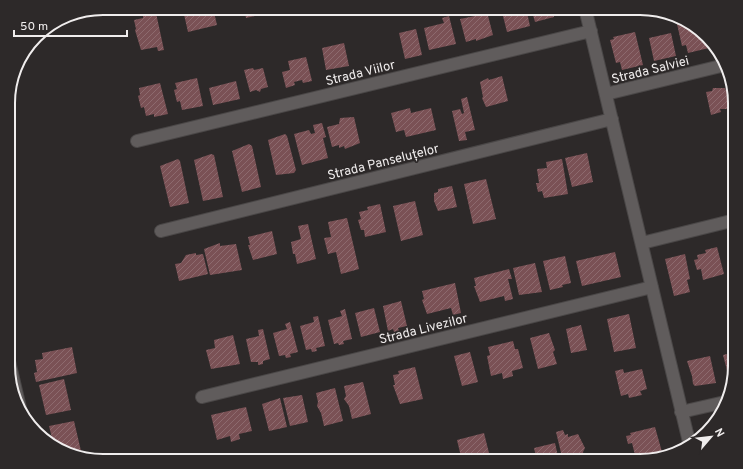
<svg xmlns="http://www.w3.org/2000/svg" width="743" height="469" font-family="Overpass,sans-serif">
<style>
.building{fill:url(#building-hatch)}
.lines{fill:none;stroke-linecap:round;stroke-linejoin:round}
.street-casing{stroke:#4a4747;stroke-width:14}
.street{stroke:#605c5c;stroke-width:12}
.labels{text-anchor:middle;stroke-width:3.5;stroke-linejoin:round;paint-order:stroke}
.street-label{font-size:13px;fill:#f0eded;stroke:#2d2929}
.rim{fill:none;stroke:#f0eded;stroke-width:2}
</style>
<defs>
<pattern id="building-hatch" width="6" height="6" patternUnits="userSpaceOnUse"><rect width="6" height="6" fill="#7a5155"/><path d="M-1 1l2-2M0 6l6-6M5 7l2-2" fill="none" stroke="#8d6a6e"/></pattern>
</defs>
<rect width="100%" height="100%" fill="#2d2929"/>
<!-- building -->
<path class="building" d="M 190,8 L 213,8 L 217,25 L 188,32 L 183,10 Z
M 244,8 L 271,8 L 272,12 L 246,18 Z
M 486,8 L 493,35 L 476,41 L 476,39 L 466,42 L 460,19 L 480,15 L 478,9 Z
M 501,8 L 526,8 L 530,26 L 507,32 Z
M 531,8 L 552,8 L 554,17 L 535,22 Z
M 156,13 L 164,50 L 158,51 L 157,47 L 141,50 L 135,30 L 136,29 L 134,20 L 143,18 L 143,15 Z
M 449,16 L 456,44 L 429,50 L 424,28 L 444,23 L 442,18 Z
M 681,20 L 693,24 L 707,39 L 709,48 L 688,53 L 686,45 L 682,46 L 677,24 L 680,23 Z
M 416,29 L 422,55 L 405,59 L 399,33 Z
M 635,32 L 643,65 L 622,70 L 620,62 L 616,63 L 610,40 L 614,39 L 613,37 Z
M 671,33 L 676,56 L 654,61 L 649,38 Z
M 344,43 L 349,66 L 326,70 L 322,48 Z
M 306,57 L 312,81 L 303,83 L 302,80 L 294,82 L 295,85 L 286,88 L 282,72 L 290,70 L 288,61 Z
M 253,68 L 254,70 L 263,68 L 268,87 L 261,89 L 260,92 L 256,90 L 250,92 L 244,70 Z
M 502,76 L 508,101 L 486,107 L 482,98 L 483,97 L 480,82 L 488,78 L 489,80 Z
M 197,78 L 203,106 L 182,110 L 180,101 L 177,102 L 174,90 L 177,89 L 175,83 Z
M 236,81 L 240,99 L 213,105 L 209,88 Z
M 160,83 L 168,114 L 154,117 L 154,114 L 146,116 L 144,107 L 141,108 L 138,96 L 140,95 L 139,88 Z
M 713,88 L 725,88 L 726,91 L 733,89 L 735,109 L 720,109 L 721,112 L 711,115 L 706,92 L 712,91 Z
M 467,97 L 475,130 L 465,132 L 467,140 L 459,141 L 452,111 L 460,109 L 462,114 L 464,113 L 461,99 Z
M 410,108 L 411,113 L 431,108 L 436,130 L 406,137 L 404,130 L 396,132 L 391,113 Z
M 354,117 L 360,143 L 345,149 L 344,146 L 339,148 L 339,145 L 332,147 L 327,127 L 339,124 L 340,118 Z
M 322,123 L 326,137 L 323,138 L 328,158 L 302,165 L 294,134 L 309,130 L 311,134 L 315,133 L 313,125 Z
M 285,134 L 287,136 L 296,170 L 294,173 L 276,175 L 268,140 Z
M 249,144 L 252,146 L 261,187 L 242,192 L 232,151 Z
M 587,153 L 593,182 L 572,187 L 565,158 Z
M 211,154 L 214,155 L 223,197 L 203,201 L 194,160 Z
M 178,159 L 180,161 L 189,203 L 170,207 L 160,166 Z
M 562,159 L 568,194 L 544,198 L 542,191 L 538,192 L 536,183 L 539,183 L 537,169 L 547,168 L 546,162 Z
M 486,179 L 496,219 L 473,224 L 464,184 Z
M 452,186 L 457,207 L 438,211 L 434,201 L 434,193 L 438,192 L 438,189 Z
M 415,201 L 423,235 L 401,241 L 393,206 Z
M 380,204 L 386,232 L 365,237 L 364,230 L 361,230 L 358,220 L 361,219 L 359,212 L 368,210 L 367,207 Z
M 347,218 L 359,269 L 341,274 L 336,252 L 328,254 L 324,238 L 331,237 L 328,222 Z
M 308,224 L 316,259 L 297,264 L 295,254 L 293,254 L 291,242 L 301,239 L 298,226 Z
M 272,231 L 277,254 L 253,260 L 248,245 L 250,245 L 248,237 Z
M 220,243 L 220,246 L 236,244 L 242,270 L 210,275 L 204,249 Z
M 735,245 L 735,275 L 734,275 L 727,247 Z
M 717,247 L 724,274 L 703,280 L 701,269 L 697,270 L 694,260 L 698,259 L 697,255 L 706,253 L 705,250 Z
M 615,252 L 621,277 L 582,286 L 576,261 Z
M 196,253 L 196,255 L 203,254 L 208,274 L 179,281 L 175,264 L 181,263 L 186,255 Z
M 685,254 L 690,279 L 687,280 L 690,292 L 674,296 L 665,259 Z
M 565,256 L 571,283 L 562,285 L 563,287 L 550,290 L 543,261 Z
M 535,263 L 542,292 L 519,295 L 513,268 Z
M 509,269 L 512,279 L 508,279 L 513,299 L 505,301 L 504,296 L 480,302 L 474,286 L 476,286 L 474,278 Z
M 455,283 L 461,313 L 453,315 L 451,308 L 427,314 L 422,300 L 424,299 L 422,291 Z
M 401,301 L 407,326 L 398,328 L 399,331 L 394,332 L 393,329 L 388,331 L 383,306 Z
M 374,308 L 380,332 L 361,337 L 355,313 Z
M 345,309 L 352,339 L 343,341 L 344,344 L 339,345 L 338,343 L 334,344 L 328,320 L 342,316 L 340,311 Z
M 629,314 L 636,348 L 614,352 L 607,319 Z
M 318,316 L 325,346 L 316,348 L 317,351 L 312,352 L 311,349 L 306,350 L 300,326 L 314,322 L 313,317 Z
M 290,322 L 298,352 L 290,354 L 291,357 L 286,358 L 285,355 L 279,356 L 273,333 L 287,329 L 285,324 Z
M 581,325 L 587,350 L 571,353 L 566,329 Z
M 263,329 L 270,359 L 263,361 L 263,364 L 258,365 L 258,362 L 251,362 L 246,339 L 259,336 L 258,330 Z
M 549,333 L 555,350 L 553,352 L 557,364 L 538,369 L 530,338 Z
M 233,335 L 240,364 L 211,369 L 206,350 L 215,348 L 214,340 Z
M 513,341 L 515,349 L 518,349 L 523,368 L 512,371 L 513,376 L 503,379 L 502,373 L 491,376 L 487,356 L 490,355 L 488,347 Z
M 72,347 L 77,373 L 36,382 L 34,373 L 37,372 L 35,360 L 43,359 L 42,353 Z
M 470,352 L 478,382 L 462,386 L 454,356 Z
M 735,352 L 735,372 L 733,377 L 729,378 L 723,355 Z
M 710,356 L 716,383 L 695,386 L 693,384 L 692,376 L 687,361 Z
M 415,367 L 423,399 L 400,404 L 393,385 L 395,385 L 393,375 L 399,374 L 398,371 Z
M 623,369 L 624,373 L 642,369 L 647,389 L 640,391 L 642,395 L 629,398 L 628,394 L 621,396 L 615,371 Z
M 64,379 L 71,410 L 46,415 L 39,385 Z
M 363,382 L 371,414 L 352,419 L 349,406 L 344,399 L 346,396 L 344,386 Z
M 335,388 L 343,421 L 324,426 L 321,413 L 317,406 L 318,402 L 316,393 Z
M 302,395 L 308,422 L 290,426 L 283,398 Z
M 280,398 L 287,427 L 269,431 L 262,404 Z
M 246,407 L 252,431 L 239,434 L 240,439 L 231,442 L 230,436 L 217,440 L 211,415 Z
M 74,421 L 81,451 L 75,453 L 54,446 L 49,426 Z
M 655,427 L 662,452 L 636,459 L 632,443 L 628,444 L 626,436 L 631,435 L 630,433 Z
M 563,430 L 565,435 L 568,434 L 568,437 L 578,434 L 585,448 L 583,452 L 585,461 L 563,461 L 556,432 Z
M 484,433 L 491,461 L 462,461 L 457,440 Z
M 555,443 L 559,461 L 537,461 L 534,448 Z
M 455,458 L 455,461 L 444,461 L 444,460 Z"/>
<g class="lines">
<!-- street casing -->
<g class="street-casing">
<path id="street" d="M 585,8 L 690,446
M 105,9 L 108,8
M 606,94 L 725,65
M 137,141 L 591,31
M 161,231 L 612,119
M 642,243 L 735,220
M 9,361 L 21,412
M 202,397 L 652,287
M 681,412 L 725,402"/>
</g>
<!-- street -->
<use href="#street" class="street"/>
</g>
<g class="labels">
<!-- street labels -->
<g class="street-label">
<text transform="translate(650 69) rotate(-14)" y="5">Strada Salviei</text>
<text transform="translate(360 72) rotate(-14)" y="5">Strada Viilor</text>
<text transform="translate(383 161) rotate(-14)" y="5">Strada Panseluțelor</text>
<text transform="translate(423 328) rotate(-14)" y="5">Strada Livezilor</text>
</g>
</g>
<!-- crop -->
<path d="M0 0H743V469H0ZM103 15H640A88 88 0 0 1 728 103V366A88 88 0 0 1 640 454H103A88 88 0 0 1 15 366V103A88 88 0 0 1 103 15Z" fill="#2d2929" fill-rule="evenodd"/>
<path class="rim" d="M103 15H640A88 88 0 0 1 728 103V366A88 88 0 0 1 640 454H103A88 88 0 0 1 15 366V103A88 88 0 0 1 103 15Z"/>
<!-- north arrow -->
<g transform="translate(711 437) rotate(62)" stroke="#2d2929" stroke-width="3" paint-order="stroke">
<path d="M0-3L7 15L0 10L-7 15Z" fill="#f0eded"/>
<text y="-6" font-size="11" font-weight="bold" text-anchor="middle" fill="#f0eded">N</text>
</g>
<!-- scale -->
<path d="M14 30v6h113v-6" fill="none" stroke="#f0eded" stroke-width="2"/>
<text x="20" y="30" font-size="12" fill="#f0eded" stroke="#2d2929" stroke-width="3" paint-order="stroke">50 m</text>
</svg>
